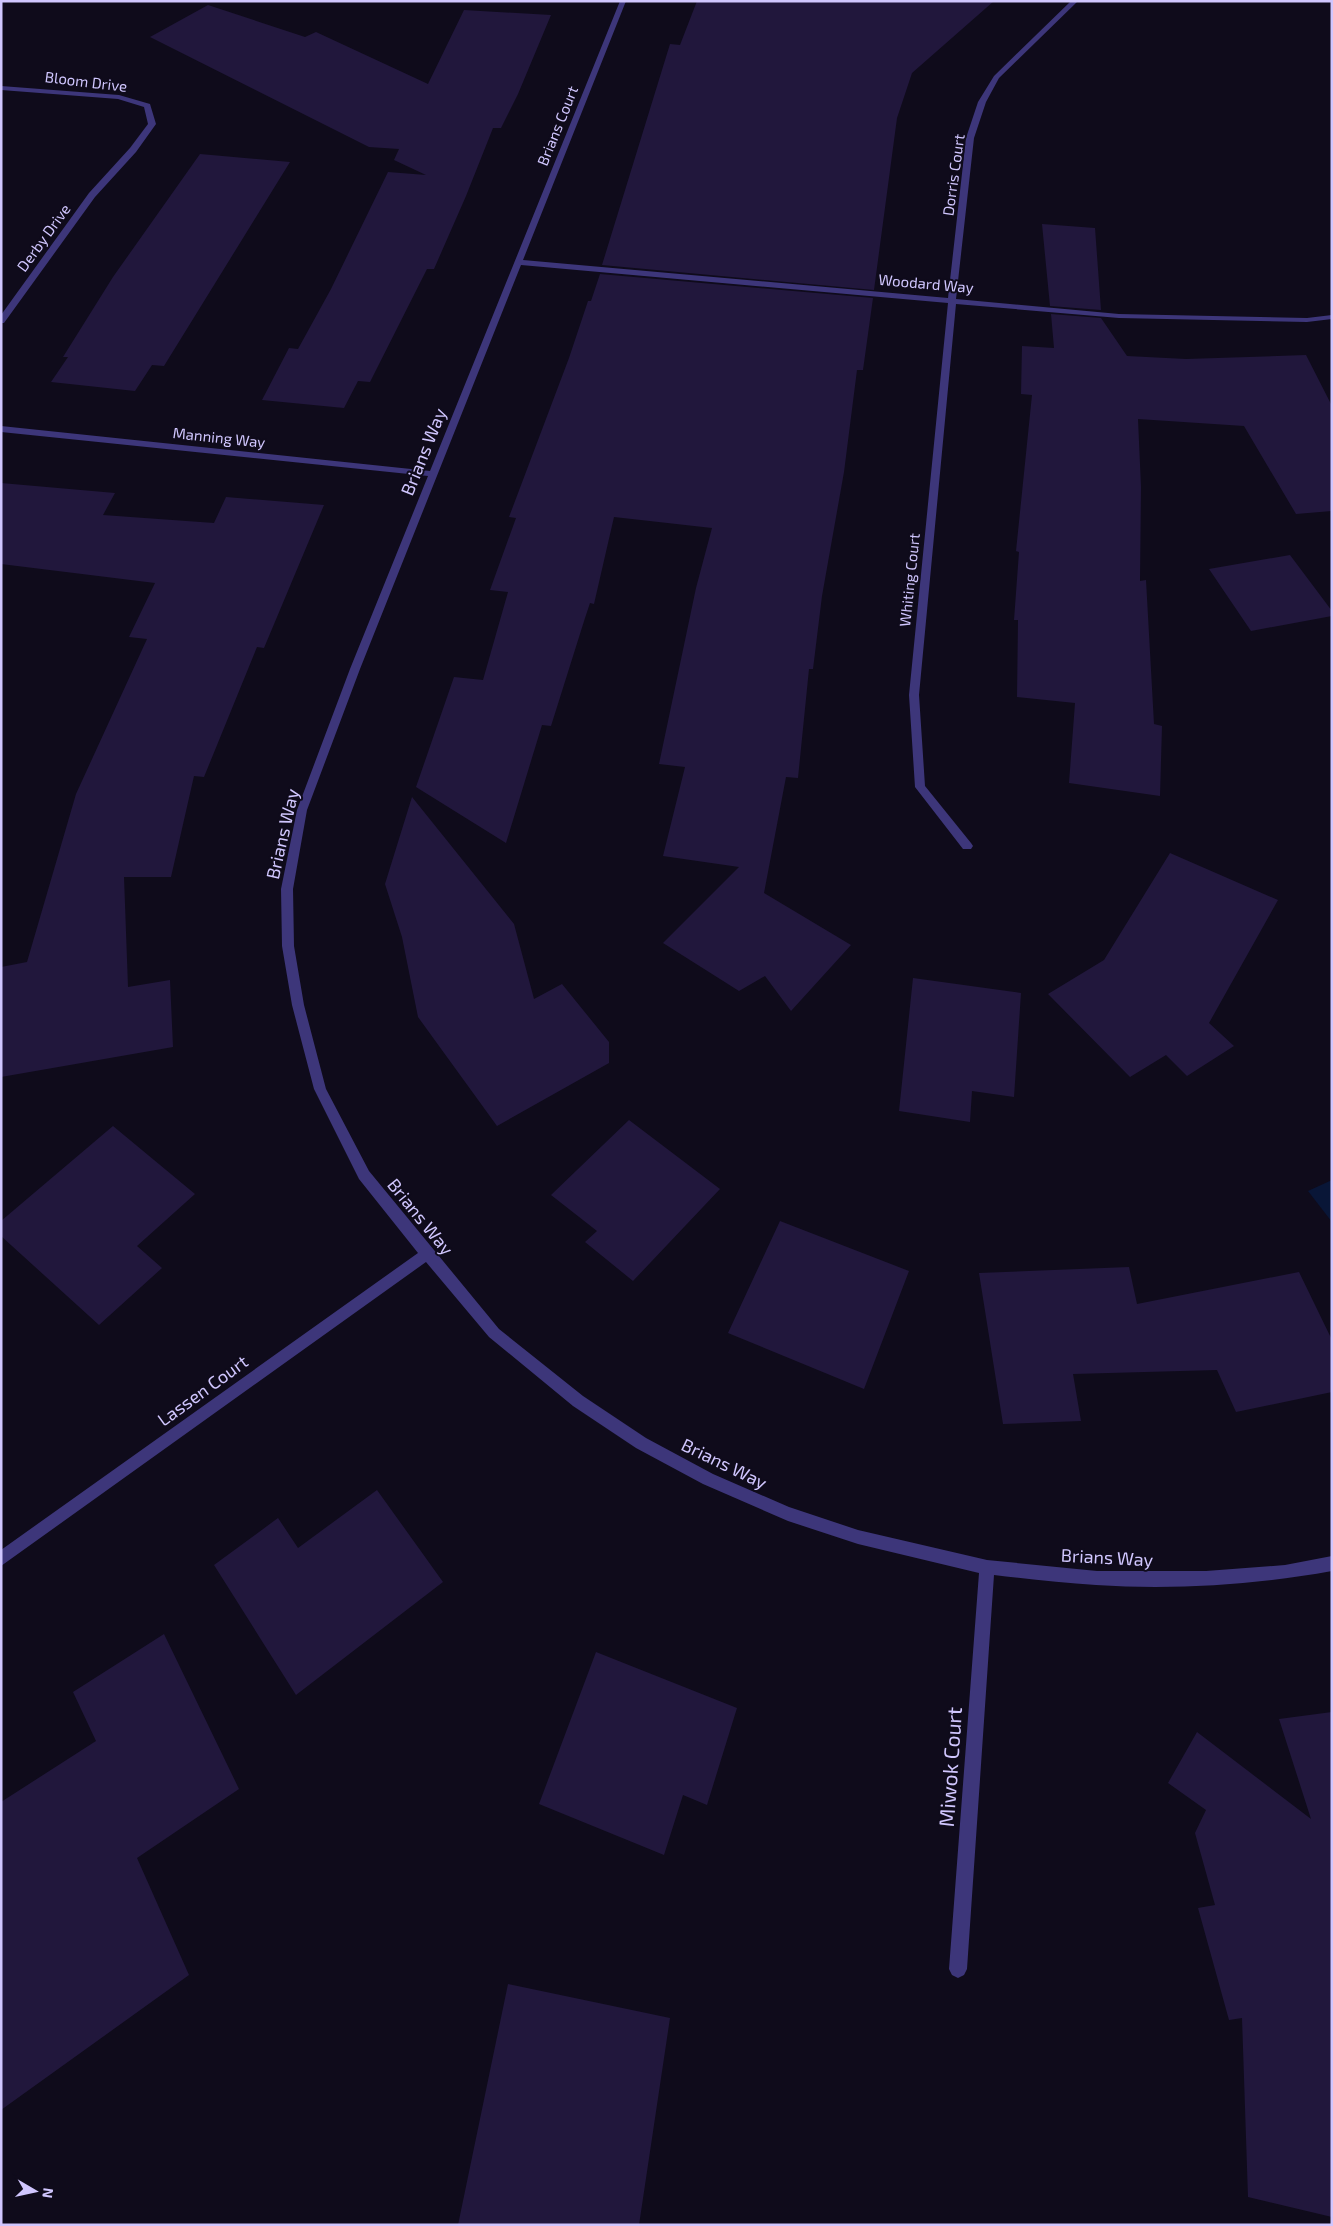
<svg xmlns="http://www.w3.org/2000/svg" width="1333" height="2226" font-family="'Exo 2',sans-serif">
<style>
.water{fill:#091637}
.building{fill:#21173c}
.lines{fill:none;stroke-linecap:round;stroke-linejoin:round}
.street{fill:#3d367a;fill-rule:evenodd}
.labels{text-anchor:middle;stroke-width:4;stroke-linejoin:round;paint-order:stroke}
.far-street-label{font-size:15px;fill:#d0c6fe;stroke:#0f0b1b}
.street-label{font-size:18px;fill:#d0c6fe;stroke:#0f0b1b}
.near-street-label{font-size:21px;fill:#d0c6fe;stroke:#0f0b1b}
</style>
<rect width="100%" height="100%" fill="#0f0b1b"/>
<!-- water -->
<path class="water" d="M 1332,1180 L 1332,1222 L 1308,1191 Z"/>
<!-- building -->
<path class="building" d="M 697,1 L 994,1 L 912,73 L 897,118 L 874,290 L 602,265 L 670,44 L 680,45 Z
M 208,5 L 305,37 L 316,32 L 428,84 L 464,10 L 551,15 L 518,94 L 501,128 L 493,128 L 466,196 L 434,269 L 427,269 L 370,382 L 358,381 L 344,408 L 262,400 L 289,348 L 298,349 L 331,289 L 388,172 L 426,175 L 394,160 L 399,149 L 369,147 L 150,37 Z
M 200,154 L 290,162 L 164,366 L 152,365 L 135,391 L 51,382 L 68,357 L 63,357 L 113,277 Z
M 1042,224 L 1095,228 L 1101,310 L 1050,306 Z
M 600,274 L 873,298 L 863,370 L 857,370 L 844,472 L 822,596 L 813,669 L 809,669 L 798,778 L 786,777 L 764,893 L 851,945 L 791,1011 L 765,976 L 739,991 L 663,943 L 739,867 L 663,856 L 685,767 L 659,764 L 696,588 L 712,528 L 614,517 L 594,604 L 590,603 L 585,618 L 551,726 L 542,725 L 506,843 L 416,787 L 454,677 L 483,680 L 508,592 L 490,590 L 516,518 L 509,517 L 569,358 L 588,301 L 591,301 Z
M 1051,314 L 1101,318 L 1127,356 L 1186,359 L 1306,355 L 1332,406 L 1332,511 L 1296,514 L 1244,426 L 1138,419 L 1141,487 L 1140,581 L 1146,580 L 1154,724 L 1162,726 L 1160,796 L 1069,783 L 1075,703 L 1017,697 L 1018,620 L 1014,620 L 1019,552 L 1016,551 L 1032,395 L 1021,394 L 1022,346 L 1054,348 Z
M 1,483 L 115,493 L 103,515 L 214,523 L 226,497 L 324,505 L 264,648 L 257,647 L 204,777 L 194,776 L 171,877 L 124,877 L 128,987 L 170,980 L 173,1047 L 1,1077 L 1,967 L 27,962 L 76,794 L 147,639 L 129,637 L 155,583 L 1,564 Z
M 1290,555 L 1332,611 L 1332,616 L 1251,631 L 1209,569 Z
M 412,797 L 514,924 L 534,999 L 562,984 L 609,1042 L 609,1063 L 497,1126 L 418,1017 L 402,937 L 385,884 Z
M 1170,853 L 1278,900 L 1209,1023 L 1234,1046 L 1187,1076 L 1166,1055 L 1130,1077 L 1048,994 L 1104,960 Z
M 913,978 L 1021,993 L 1014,1097 L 972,1091 L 970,1122 L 899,1111 Z
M 629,1120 L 720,1189 L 633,1281 L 585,1242 L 597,1231 L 551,1195 Z
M 113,1126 L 195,1194 L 137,1246 L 162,1268 L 99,1325 L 1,1236 L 1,1221 Z
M 780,1221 L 909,1271 L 864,1389 L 728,1333 Z
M 1129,1267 L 1137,1304 L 1299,1272 L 1332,1340 L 1332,1392 L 1236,1412 L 1217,1370 L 1073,1374 L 1081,1421 L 1003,1424 L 979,1273 Z
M 377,1490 L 443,1582 L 296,1695 L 214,1565 L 278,1518 L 298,1548 Z
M 164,1634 L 239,1789 L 137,1858 L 189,1975 L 1,2110 L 1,1802 L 96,1741 L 73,1692 Z
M 596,1652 L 737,1708 L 707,1805 L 683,1795 L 664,1855 L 539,1804 Z
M 1332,1712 L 1332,2217 L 1248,2197 L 1242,2018 L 1229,2020 L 1198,1908 L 1215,1905 L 1195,1833 L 1206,1810 L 1168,1783 L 1197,1732 L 1311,1819 L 1279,1719 Z
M 508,1984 L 670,2018 L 639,2225 L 458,2225 Z"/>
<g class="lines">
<!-- street -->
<path class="street" d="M 620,1 L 626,1 L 523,260 L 948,298 L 966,138 L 978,102 L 994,76 L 1071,1 L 1078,1 L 999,78 L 986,102 L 974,138 L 956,299 L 1119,314 L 1307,318 L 1332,315 L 1332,319 L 1307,322 L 1119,318 L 956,304 L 919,695 L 925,786 L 971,843 L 973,846 L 971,849 L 963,849 L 915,787 L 909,695 L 948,303 L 521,265 L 360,669 L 307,810 L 293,889 L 294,946 L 304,1005 L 326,1089 L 369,1171 L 499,1329 L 583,1396 L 646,1438 L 713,1474 L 789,1507 L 858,1530 L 987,1560 L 1097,1571 L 1206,1571 L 1285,1565 L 1332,1556 L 1332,1571 C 1256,1585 1173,1590 1096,1585 C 1062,1583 1028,1579 994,1575 L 967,1969 L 964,1975 L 958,1978 L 952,1975 L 949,1969 L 979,1573 L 858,1544 L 788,1521 L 703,1484 L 636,1448 L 573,1406 L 489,1337 L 426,1262 L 1,1566 L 1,1550 L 418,1253 L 359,1179 L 314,1089 L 292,1005 L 282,946 L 281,889 L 297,810 L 350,669 L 428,476 L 1,432 L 1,426 L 430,471 Z
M 1,86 L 119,95 L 150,104 L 156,124 L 136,152 L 95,197 L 4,323 L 1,323 L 1,315 L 89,193 L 130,148 L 148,124 L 144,107 L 118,99 L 1,90 Z"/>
</g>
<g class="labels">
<!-- far-street labels -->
<g class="far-street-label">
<text transform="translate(86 82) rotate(7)" y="5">Bloom Drive</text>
<text transform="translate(558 126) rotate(-68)" y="5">Brians Court</text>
<text transform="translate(954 175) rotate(-82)" y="5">Dorris Court</text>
<text transform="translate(44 238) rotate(-54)" y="5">Derby Drive</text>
<text transform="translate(926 284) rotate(5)" y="5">Woodard Way</text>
<text transform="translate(219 438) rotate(6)" y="5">Manning Way</text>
<text transform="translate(910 580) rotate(-84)" y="5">Whiting Court</text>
</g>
<!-- street labels -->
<g class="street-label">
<text transform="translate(424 452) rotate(-68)" y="6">Brians Way</text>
<text transform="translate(283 834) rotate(-77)" y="6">Brians Way</text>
<text transform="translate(420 1217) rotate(51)" y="6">Brians Way</text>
<text transform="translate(203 1391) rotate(-36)" y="6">Lassen Court</text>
<text transform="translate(724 1464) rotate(26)" y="6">Brians Way</text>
<text transform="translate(1107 1558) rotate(3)" y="6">Brians Way</text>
</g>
<!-- near-street labels -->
<g class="near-street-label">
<text transform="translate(951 1767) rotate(-86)" y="7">Miwok Court</text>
</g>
</g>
<!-- border -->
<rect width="1333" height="2226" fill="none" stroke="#d0c6fe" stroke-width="5"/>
<!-- north arrow -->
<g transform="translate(35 2191) rotate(99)" stroke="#0f0b1b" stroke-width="4" paint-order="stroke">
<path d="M0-4L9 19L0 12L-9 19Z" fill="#d0c6fe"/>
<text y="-8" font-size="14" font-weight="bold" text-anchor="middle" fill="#d0c6fe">N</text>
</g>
</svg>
